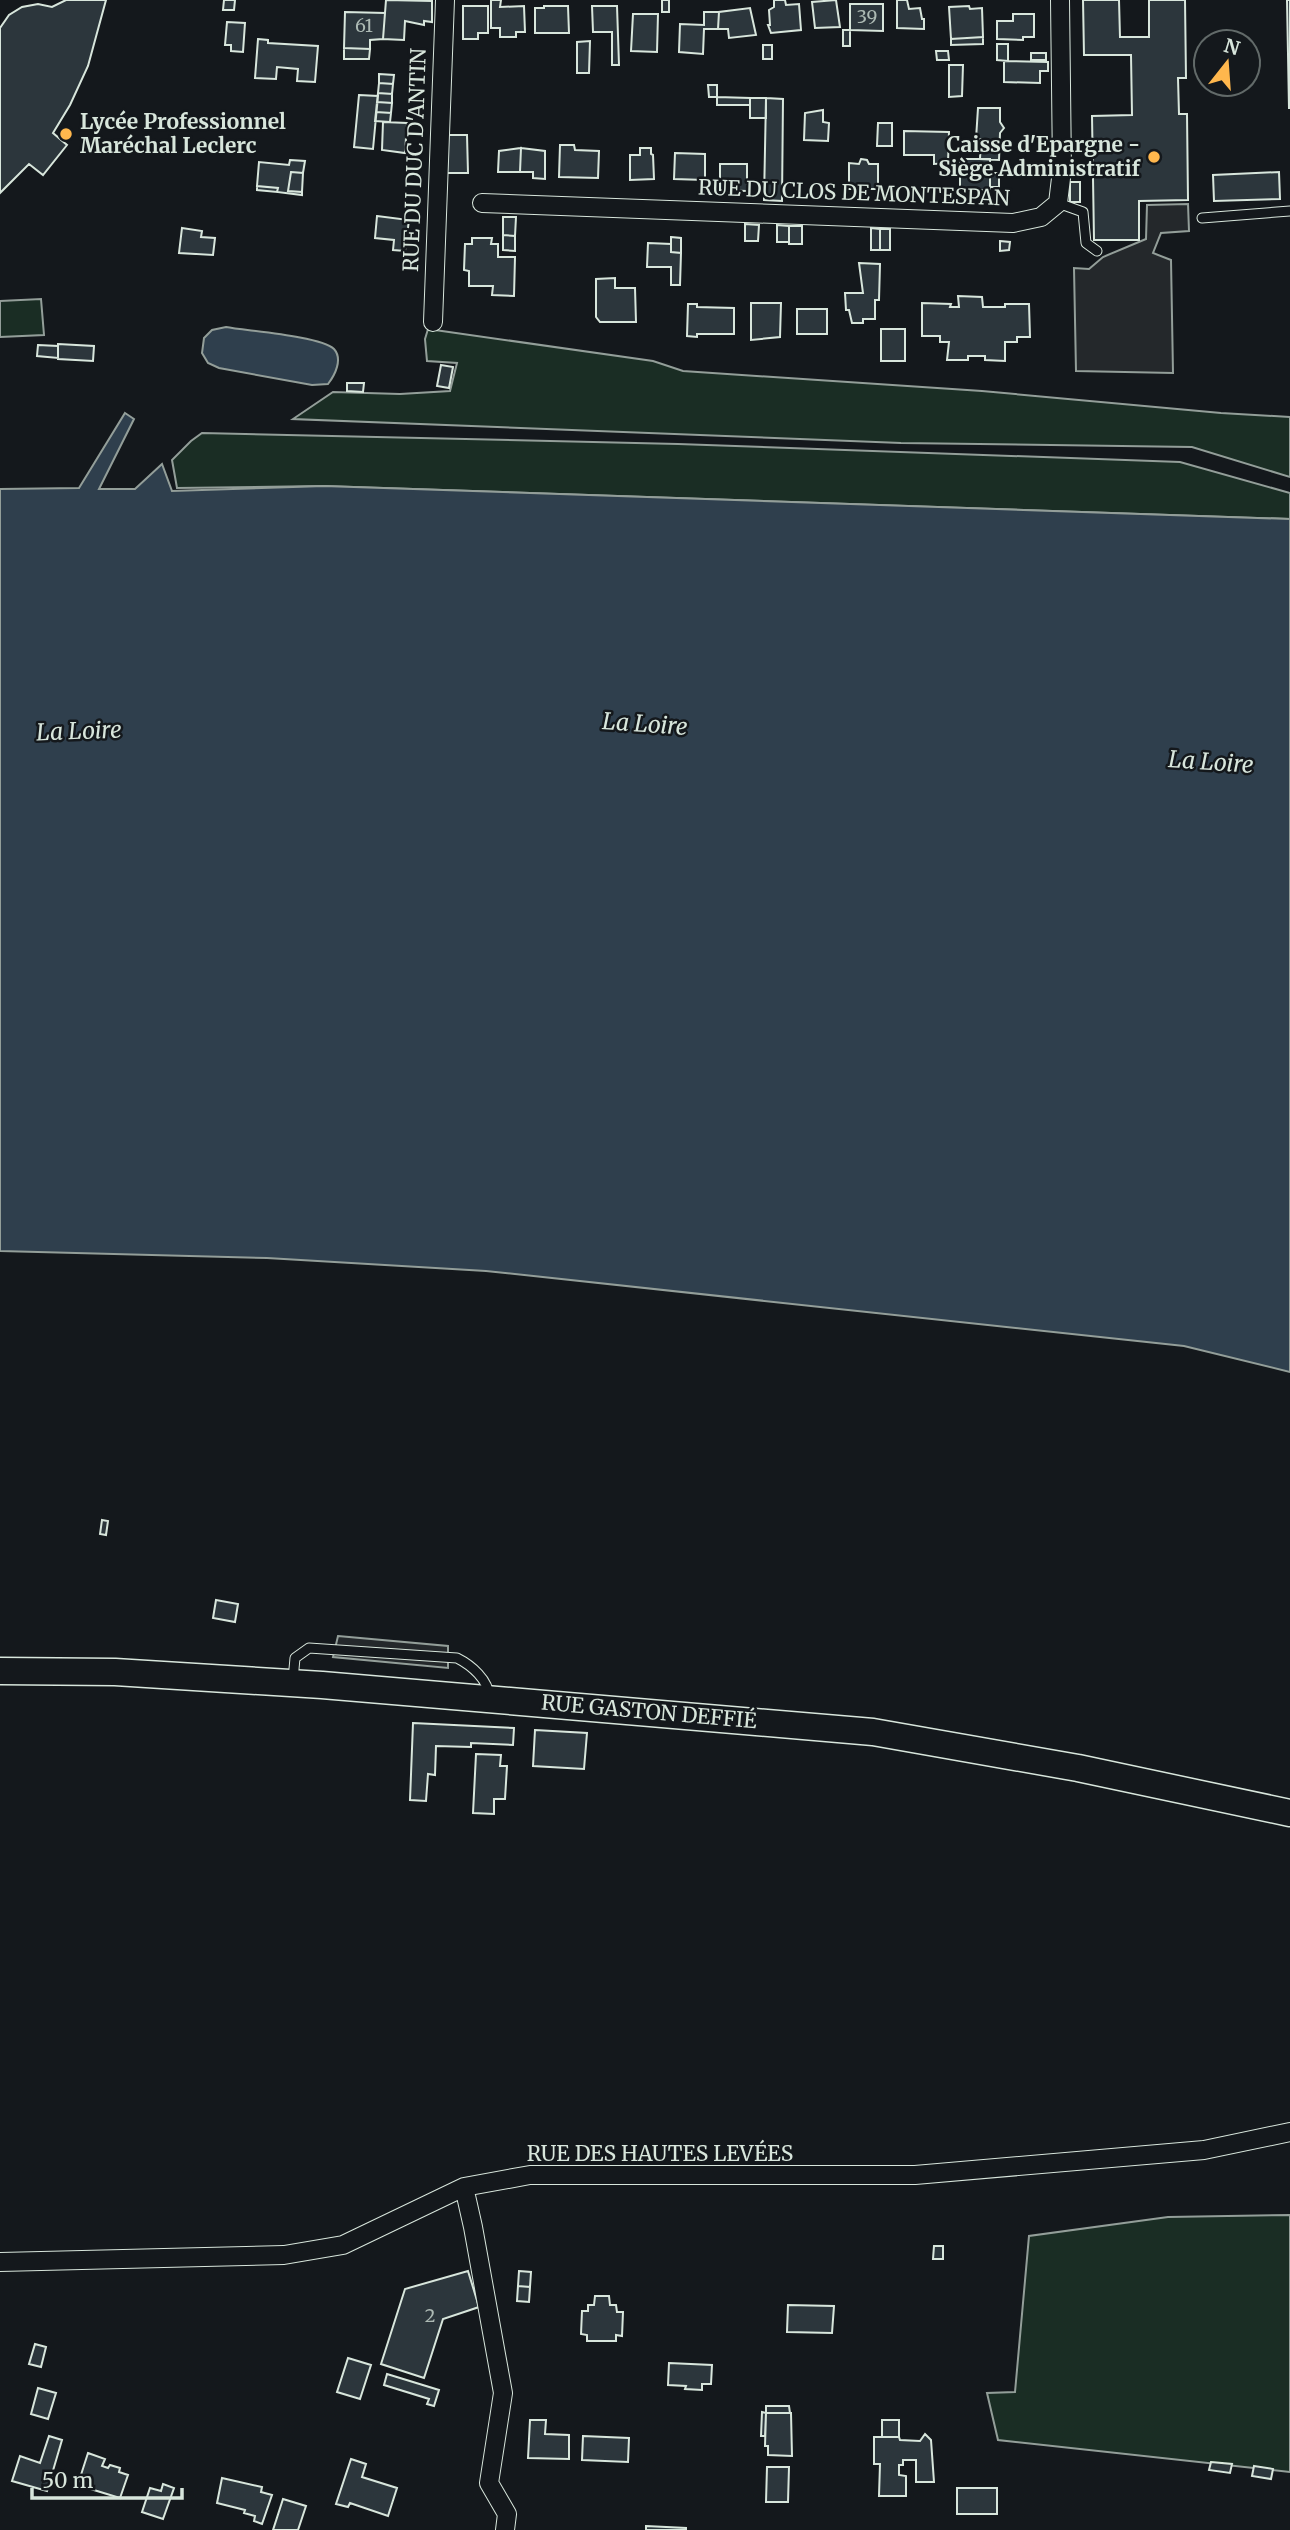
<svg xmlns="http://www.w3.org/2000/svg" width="1290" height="2530" font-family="Merriweather,serif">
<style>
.green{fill:#1a2d24;stroke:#939e99;stroke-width:2}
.parking{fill:#24282b;stroke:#939e99;stroke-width:2}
.water{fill:#2f3f4d;stroke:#939e99;stroke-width:2}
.building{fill:#2c363c;stroke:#d8e6dc;stroke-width:2}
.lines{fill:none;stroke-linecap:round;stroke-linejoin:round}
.service-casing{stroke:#d8e6dc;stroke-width:11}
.minor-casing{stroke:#d8e6dc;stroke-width:20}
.secondary-casing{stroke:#d8e6dc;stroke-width:29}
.service{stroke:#14181c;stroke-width:9}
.minor{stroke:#14181c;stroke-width:18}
.secondary{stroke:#14181c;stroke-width:26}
.poi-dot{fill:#ffb74d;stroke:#14181c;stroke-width:2.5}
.labels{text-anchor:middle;stroke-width:5;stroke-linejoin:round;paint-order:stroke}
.number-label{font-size:18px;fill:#adbab4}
.poi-label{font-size:21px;font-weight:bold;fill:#d8e6dc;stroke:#14181c;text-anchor:start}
.street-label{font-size:21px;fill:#d8e6dc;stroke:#14181c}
.water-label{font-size:23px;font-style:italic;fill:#d8e6dc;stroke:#14181c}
</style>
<rect width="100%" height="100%" fill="#14181c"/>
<!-- green -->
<path class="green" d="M 41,299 L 44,335 L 0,337 L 0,301 Z
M 428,329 L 653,361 L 683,371 L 982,391 L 1221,413 L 1290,417 L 1290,477 L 1192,447 L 901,443 L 293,419 L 333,392 L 400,394 L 450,391 L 457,363 L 427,361 L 425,339 Z
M 202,433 L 678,444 L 1180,462 L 1290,493 L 1290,519 L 324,486 L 177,488 L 172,460 L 191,441 Z
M 1290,2215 L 1290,2472 L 998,2440 L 987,2393 L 1015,2392 L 1029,2236 L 1168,2217 Z"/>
<!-- parking -->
<path class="parking" d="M 1188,204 L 1189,231 L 1161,233 L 1153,253 L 1171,260 L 1173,373 L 1076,371 L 1074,268 L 1089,269 L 1103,257 L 1146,239 L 1147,205 Z
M 338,1636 L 448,1646 L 448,1668 L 333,1657 Z"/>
<!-- water -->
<path class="water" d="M 226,327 C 247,331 320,336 334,349 C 343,359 335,375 328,384 L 312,385 L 219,368 L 208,363 L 202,353 L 204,338 L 212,330 Z
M 125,413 L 134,419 L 99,489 L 135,489 L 162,464 L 172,491 L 324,486 L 1290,519 L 1290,1372 L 1184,1346 L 486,1271 L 267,1258 L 0,1251 L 0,489 L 79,488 Z"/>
<!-- building -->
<path class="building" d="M 66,0 L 106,0 L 88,66 L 70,105 L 53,133 L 67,145 L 43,175 L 29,164 L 0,193 L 0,28 L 9,15 L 22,7 L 38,4 L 52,7 Z
M 224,0 L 235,0 L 234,10 L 223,10 Z
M 386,0 L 432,1 L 432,22 L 424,21 L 424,25 L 405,21 L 404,40 L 383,39 Z
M 491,0 L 501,0 L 500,7 L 524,6 L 525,32 L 516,32 L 516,37 L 500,37 L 500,28 L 491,28 Z
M 662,0 L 669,0 L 669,12 L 662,12 Z
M 774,0 L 785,0 L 786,5 L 799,4 L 801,30 L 771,33 L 768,25 L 770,25 L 769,10 L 774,7 Z
M 836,0 L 840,27 L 815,28 L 812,2 Z
M 897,0 L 907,0 L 909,9 L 920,8 L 922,19 L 924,19 L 924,29 L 897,28 Z
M 1083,0 L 1119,0 L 1120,37 L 1149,37 L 1149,0 L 1185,0 L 1186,78 L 1178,78 L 1179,114 L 1187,114 L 1188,200 L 1139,201 L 1139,240 L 1094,240 L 1092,116 L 1132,115 L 1131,55 L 1084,55 Z
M 1287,0 L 1290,0 L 1290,108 L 1289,108 Z
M 850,4 L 883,4 L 883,31 L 850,30 Z
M 463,6 L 488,6 L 488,33 L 478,33 L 478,39 L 463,39 Z
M 544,6 L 568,6 L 569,33 L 535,33 L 535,8 L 544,8 Z
M 592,6 L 617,6 L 619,65 L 612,65 L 612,32 L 593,32 Z
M 969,6 L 970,9 L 982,8 L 983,37 L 951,39 L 949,7 Z
M 750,8 L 756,35 L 729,38 L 728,29 L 718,29 L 719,12 Z
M 345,12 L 385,13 L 383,39 L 370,40 L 370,49 L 344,48 Z
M 704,12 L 719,12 L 718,29 L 704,29 L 703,54 L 679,52 L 680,24 L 704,25 Z
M 633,14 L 658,14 L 657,52 L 631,51 Z
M 1013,14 L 1034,14 L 1034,37 L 1023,37 L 1023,40 L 997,39 L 997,21 L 1013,21 Z
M 227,22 L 245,23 L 243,52 L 231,51 L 231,45 L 225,45 Z
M 843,30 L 850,30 L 850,46 L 843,46 Z
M 983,37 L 983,44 L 951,45 L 951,39 Z
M 258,39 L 268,40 L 268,43 L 318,46 L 315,82 L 297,81 L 298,69 L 277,67 L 276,79 L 255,78 Z
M 590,41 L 589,73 L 577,73 L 577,42 Z
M 997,44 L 1008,44 L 1008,61 L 997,60 Z
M 763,45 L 772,45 L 772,59 L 763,59 Z
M 344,48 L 370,49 L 369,59 L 344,59 Z
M 936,51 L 948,51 L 949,60 L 937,60 Z
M 1031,53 L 1046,53 L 1046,60 L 1031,60 Z
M 1004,61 L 1048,62 L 1048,71 L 1040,71 L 1040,83 L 1004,82 Z
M 949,65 L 963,65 L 962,96 L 949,97 Z
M 379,74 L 394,75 L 393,84 L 379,83 Z
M 379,83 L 393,84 L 392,94 L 378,93 Z
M 708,85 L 717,85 L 717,97 L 709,97 Z
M 378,93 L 392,94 L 392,103 L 377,102 Z
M 359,95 L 378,96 L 373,149 L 354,147 Z
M 717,97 L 750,98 L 750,105 L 717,105 Z
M 750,98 L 766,98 L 766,118 L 750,118 Z
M 766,98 L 783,99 L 782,201 L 764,200 Z
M 377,102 L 392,103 L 391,113 L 376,112 Z
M 978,108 L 1000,108 L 1000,122 L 1004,128 L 1000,133 L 999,160 L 980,159 L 981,139 L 976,139 Z
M 823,110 L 823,122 L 829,123 L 828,141 L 804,140 L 805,113 Z
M 376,112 L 391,113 L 390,122 L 375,121 Z
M 383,122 L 407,123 L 405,153 L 382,150 Z
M 878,123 L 892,123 L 892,146 L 877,146 Z
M 904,131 L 949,132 L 948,163 L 934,164 L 934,155 L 904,155 Z
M 448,135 L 467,135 L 468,173 L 447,173 Z
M 560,145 L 574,145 L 575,150 L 599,151 L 598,178 L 559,177 Z
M 521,148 L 545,151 L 545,179 L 533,178 L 533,172 L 520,172 Z
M 521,148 L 520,172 L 498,172 L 499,151 Z
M 640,148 L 651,148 L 651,154 L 653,155 L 654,179 L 630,180 L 630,155 L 640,155 Z
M 675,153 L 705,154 L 705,180 L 674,179 Z
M 861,159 L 867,160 L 869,164 L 878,164 L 878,189 L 849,189 L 849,163 L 859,164 Z
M 960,159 L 990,159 L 990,190 L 960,190 Z
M 290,160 L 305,161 L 303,173 L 291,172 L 288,191 L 302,192 L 302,195 L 277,192 L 278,188 L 257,186 L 259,162 L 289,165 Z
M 720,164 L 747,164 L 747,191 L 720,190 Z
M 291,172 L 303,173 L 302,192 L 288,191 Z
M 1279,172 L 1280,199 L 1214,201 L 1213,175 Z
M 990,173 L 999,173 L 999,187 L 990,187 Z
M 1070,182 L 1080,182 L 1080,202 L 1070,202 Z
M 257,186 L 278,188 L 277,192 L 257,190 Z
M 377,216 L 409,220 L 405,251 L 393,250 L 394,240 L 375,238 Z
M 503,217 L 516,217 L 515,236 L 503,235 Z
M 745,224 L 759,225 L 758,241 L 745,241 Z
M 777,225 L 789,226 L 789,242 L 777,242 Z
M 789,226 L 802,226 L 802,244 L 789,244 Z
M 182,228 L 202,231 L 201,237 L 215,238 L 213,255 L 179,253 Z
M 871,228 L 880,229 L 880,250 L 871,250 Z
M 880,229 L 890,229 L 890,250 L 880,250 Z
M 503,235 L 515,236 L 515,251 L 503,250 Z
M 671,237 L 681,238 L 681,253 L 671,252 Z
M 472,238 L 492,238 L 491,244 L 498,244 L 498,257 L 515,257 L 514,296 L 492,295 L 493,286 L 469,286 L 469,271 L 464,270 L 465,244 L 472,244 Z
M 1000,241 L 1010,242 L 1009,250 L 1000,251 Z
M 648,243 L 671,244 L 671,252 L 681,253 L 680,285 L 671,285 L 671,267 L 647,267 Z
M 859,263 L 880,264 L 879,300 L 875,300 L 875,319 L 863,319 L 863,323 L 852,323 L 849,310 L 846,310 L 845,293 L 863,293 Z
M 615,278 L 615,288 L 635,288 L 636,322 L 600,322 L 596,317 L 596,279 Z
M 958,296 L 982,297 L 983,307 L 1005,307 L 1005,304 L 1029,304 L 1030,337 L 1017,337 L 1017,342 L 1005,342 L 1005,361 L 985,360 L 985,356 L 968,356 L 968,360 L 947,360 L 949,342 L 940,342 L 940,336 L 922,336 L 922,303 L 951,304 L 950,307 L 959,307 Z
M 751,303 L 781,303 L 780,337 L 751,340 Z
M 688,304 L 697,304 L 697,307 L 734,308 L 734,334 L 697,334 L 697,337 L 687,336 Z
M 797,309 L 827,309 L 827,334 L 797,334 Z
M 881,329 L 905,329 L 905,361 L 881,361 Z
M 58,344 L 94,346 L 93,361 L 58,359 Z
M 38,345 L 58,346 L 58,358 L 37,356 Z
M 441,365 L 453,367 L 449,388 L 437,386 Z
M 347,383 L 364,383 L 363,392 L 347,391 Z
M 102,1520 L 108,1521 L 106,1535 L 100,1534 Z
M 216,1600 L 238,1604 L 235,1622 L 213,1618 Z
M 413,1723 L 514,1728 L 513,1745 L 471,1743 L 471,1747 L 436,1746 L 435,1775 L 428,1774 L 426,1801 L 410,1800 Z
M 535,1730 L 587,1733 L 584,1769 L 533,1766 Z
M 476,1754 L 501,1755 L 500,1766 L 507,1766 L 505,1799 L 494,1799 L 494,1814 L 473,1813 Z
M 934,2246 L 943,2246 L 943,2259 L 933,2259 Z
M 468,2271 L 479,2307 L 443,2319 L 424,2378 L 381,2364 L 405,2289 Z
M 519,2271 L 531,2272 L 530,2287 L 518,2286 Z
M 518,2286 L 530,2287 L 529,2302 L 517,2301 Z
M 595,2296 L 609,2296 L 610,2305 L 616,2305 L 617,2312 L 623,2312 L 622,2336 L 616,2335 L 616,2341 L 587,2341 L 587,2335 L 581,2334 L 582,2311 L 588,2311 L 588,2305 L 594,2305 Z
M 788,2305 L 834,2306 L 832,2333 L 787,2332 Z
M 35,2344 L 46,2347 L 41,2367 L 29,2364 Z
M 348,2358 L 371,2365 L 360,2399 L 337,2392 Z
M 669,2363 L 712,2365 L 711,2384 L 702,2384 L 702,2390 L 685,2389 L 686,2386 L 668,2385 Z
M 387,2374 L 439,2390 L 434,2406 L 427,2404 L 429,2399 L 384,2385 Z
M 38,2388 L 56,2393 L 48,2419 L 31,2414 Z
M 766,2406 L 789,2406 L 790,2413 L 766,2413 Z
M 762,2412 L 766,2413 L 765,2436 L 761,2436 Z
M 766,2413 L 791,2413 L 792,2456 L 768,2455 L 768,2446 L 765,2446 Z
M 530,2420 L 546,2420 L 545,2434 L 569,2435 L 569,2459 L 528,2458 Z
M 882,2420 L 899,2420 L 899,2437 L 882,2437 Z
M 925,2434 L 931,2440 L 934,2482 L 916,2482 L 916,2460 L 903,2460 L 903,2465 L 899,2465 L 899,2475 L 906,2476 L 906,2496 L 879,2496 L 880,2464 L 874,2464 L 874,2437 L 899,2437 L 900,2440 L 920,2441 Z
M 49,2436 L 62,2440 L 47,2491 L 12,2481 L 20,2456 L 40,2463 Z
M 583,2436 L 629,2438 L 628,2462 L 582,2460 Z
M 88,2453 L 105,2459 L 102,2466 L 108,2468 L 110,2465 L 120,2468 L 119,2472 L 128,2475 L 120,2498 L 84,2487 L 85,2483 L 79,2481 Z
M 351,2459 L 366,2464 L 362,2477 L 397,2488 L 388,2516 L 350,2503 L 348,2507 L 336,2504 Z
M 1211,2462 L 1232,2464 L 1230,2473 L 1209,2470 Z
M 1254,2466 L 1273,2469 L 1271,2479 L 1252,2476 Z
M 767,2467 L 789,2467 L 788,2502 L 766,2502 Z
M 222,2478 L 262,2487 L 261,2492 L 272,2495 L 262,2524 L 254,2521 L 255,2516 L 244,2513 L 245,2510 L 217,2503 Z
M 163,2484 L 174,2488 L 163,2519 L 142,2512 L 150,2488 L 161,2491 Z
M 957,2488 L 997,2488 L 997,2514 L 957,2514 Z
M 283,2499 L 306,2506 L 298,2530 L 273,2530 Z
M 646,2526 L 686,2528 L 686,2530 L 646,2530 Z"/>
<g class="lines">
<!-- service casing -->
<g class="service-casing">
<path id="service" d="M 1058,203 L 1083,212 L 1086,243 L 1097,251
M 1202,218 L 1290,211
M 293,1680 L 295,1658 L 309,1648 L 457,1658 C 471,1665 489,1680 489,1697"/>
</g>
<!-- minor casing -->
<g class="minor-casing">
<path id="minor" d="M 482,203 L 1013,223 L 1041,217 L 1058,203 L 1062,170 L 1060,0
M 433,322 L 445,0
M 464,2187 L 473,2227 L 503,2393 L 489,2483 L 507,2514 L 505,2530
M 0,2262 L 284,2255 L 343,2245 L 464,2187 L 530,2175 L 915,2175 L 1204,2150 L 1290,2132"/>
</g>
<!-- secondary casing -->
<g class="secondary-casing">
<path id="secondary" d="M 0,1671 L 115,1672 L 322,1685 L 873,1732 L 1078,1768 L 1290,1813"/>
</g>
<!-- service -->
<use href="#service" class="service"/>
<!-- minor -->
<use href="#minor" class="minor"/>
<!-- secondary -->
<use href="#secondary" class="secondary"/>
</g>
<!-- markers -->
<g class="poi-dot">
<circle cx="66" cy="134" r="7"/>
<circle cx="1154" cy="157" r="7"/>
</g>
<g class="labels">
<!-- number labels -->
<g class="number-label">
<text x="867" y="23">39</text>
<text x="364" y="32">61</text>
<text x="430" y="2322">2</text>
</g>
<!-- poi labels -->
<g class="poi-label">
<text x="80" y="129">Lycée Professionnel<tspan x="80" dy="24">Maréchal Leclerc</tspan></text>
<text x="1140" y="152" text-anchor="end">Caisse d'Epargne -<tspan x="1140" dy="24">Siège Administratif</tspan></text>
</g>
<!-- street labels -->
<g class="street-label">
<text transform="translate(415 160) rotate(-88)" y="7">RUE DU DUC D'ANTIN</text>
<text transform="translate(854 193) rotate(2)" y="7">RUE DU CLOS DE MONTESPAN</text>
<text transform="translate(649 1712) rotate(5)" y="7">RUE GASTON DEFFIÉ</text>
<text x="660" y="2161">RUE DES HAUTES LEVÉES</text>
</g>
<!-- water labels -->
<g class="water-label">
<text transform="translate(645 724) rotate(4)" y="8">La Loire</text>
<text transform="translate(79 731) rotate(-2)" y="8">La Loire</text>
<text transform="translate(1211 762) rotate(4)" y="8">La Loire</text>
</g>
</g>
<!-- north arrow -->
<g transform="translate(1227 63) rotate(17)"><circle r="33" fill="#14181c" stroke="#626a69" stroke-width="2"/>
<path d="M0-5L12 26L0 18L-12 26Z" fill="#ffb74d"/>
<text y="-10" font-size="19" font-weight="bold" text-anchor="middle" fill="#d8e6dc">N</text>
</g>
<!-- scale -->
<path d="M32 2488v10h150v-10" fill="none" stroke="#d8e6dc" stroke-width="3.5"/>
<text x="42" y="2488" font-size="21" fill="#d8e6dc" stroke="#14181c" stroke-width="5" paint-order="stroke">50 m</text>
</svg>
